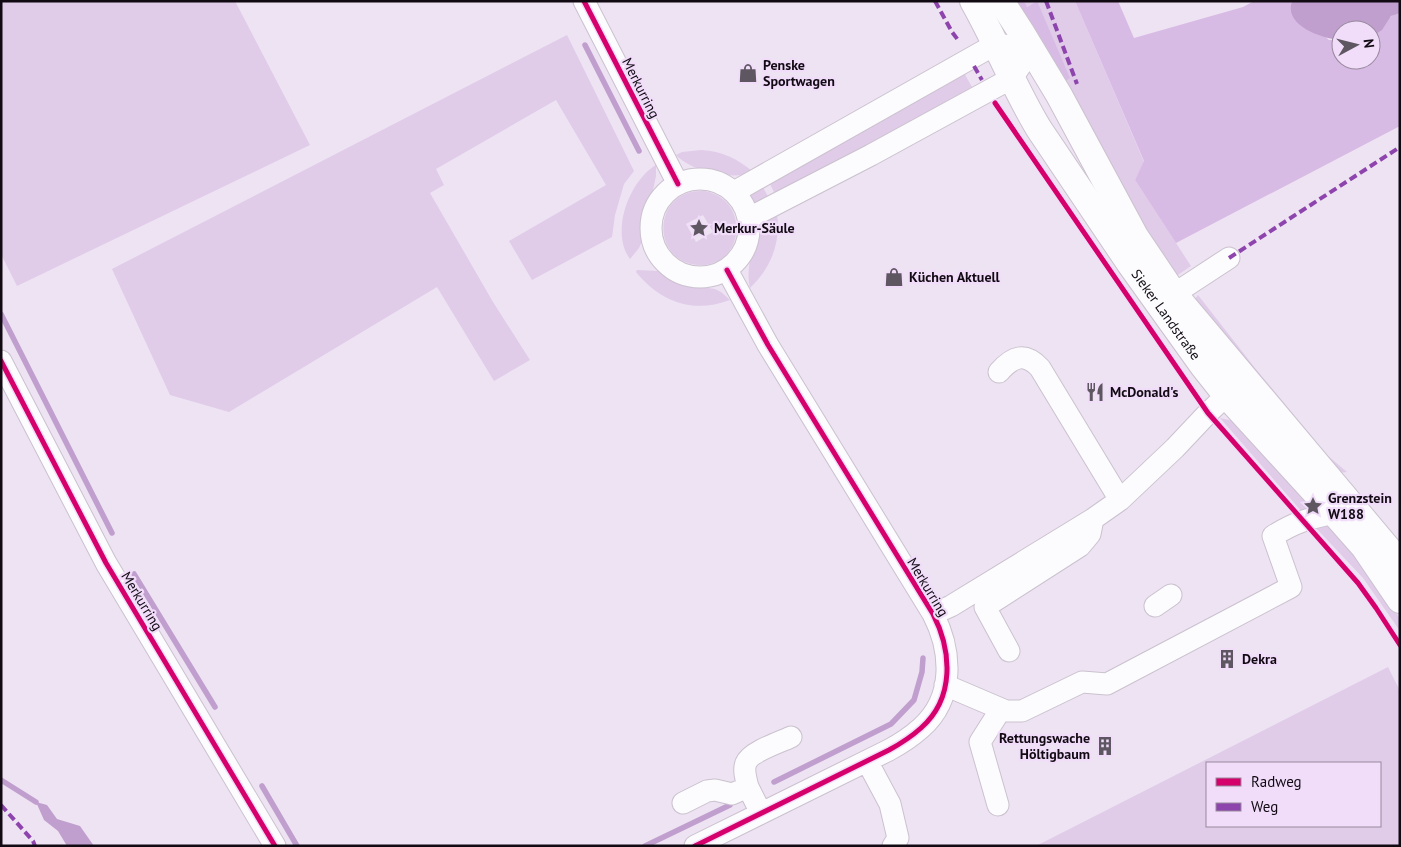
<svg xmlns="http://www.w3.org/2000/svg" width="1401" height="847" font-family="'PT Sans',sans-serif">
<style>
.green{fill:#e0cbe9;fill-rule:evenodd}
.forest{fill:#d8bbe4}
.water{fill:#c09fce}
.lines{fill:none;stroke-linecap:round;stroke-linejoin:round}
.stream{stroke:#c09fce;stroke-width:5.5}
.minor-casing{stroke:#cac2ce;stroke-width:23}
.major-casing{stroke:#cac2ce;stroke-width:28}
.minor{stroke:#fcfbfd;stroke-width:21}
.major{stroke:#fcfbfd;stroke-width:26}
.quiet{stroke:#8e44ad;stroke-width:4;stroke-dasharray:8 4;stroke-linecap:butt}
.cycleway-casing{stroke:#f1ddf9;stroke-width:8}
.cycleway{stroke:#d6006c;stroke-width:5}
.labels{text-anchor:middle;stroke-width:4.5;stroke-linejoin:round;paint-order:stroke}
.poi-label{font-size:14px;font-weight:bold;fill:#110a13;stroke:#f1ddf9;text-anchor:start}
.street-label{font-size:14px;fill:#110a13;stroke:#f1ddf9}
</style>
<rect width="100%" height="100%" fill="#eee3f3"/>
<!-- green -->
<path class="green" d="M 1,1 L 235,1 L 310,145 L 17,286 L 1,254 Z
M 1024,1 L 1075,1 L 1144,162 L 1135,180 L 1191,266 L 1175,277 L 1130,208 L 1063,83 L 1036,2 L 1026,7 Z
M 567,35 L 634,171 L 624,184 L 615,215 L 612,237 L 532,280 L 509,241 L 606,185 L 556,100 L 436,169 L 444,185 L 430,193 L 493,302 L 530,360 L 494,381 L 437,287 L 229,412 L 170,395 L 112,269 Z
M 963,71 L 972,87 L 776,196 L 769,182 Z
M 701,150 C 722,151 738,159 753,172 C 733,181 691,171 676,155 L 682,152 Z
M 656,165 L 656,176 L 653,190 L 644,208 L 642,217 L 642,241 L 639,248 L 630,259 C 610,232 629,181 656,165 Z
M 761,184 L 770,200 L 754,204 L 750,202 L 748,195 Z
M 704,191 C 752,199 744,268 698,265 C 649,261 653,188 704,191 ZM 703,215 L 713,232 L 696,242 L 686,224 Z
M 777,213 C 781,243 771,268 750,288 C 744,264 757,228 777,213 Z
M 637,270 L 659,271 L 682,284 L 715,289 L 721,292 L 730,300 C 692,314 661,302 636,272 Z
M 1198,295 L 1255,368 L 1328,456 L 1347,472 L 1338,473 L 1192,303 Z
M 1220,418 L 1234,421 L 1318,508 L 1302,512 Z
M 1314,526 L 1327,526 L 1342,537 L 1390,603 L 1400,619 L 1400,631 L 1363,578 Z
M 1388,667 L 1400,691 L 1400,846 L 1036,846 ZM 1207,763 L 1380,763 L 1380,826 L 1207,826 Z"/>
<!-- forest -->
<path class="forest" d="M 1013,1 L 1024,1 L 1027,7 L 1037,1 L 1070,78 L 1063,83 Z
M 1075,1 L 1118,1 L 1134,38 L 1243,7 L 1254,1 L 1292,1 L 1291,6 L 1329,40 L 1341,40 L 1341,60 L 1371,60 L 1371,37 C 1384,31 1385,15 1399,13 L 1400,126 L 1176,243 L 1135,180 L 1144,161 Z"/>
<!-- water -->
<path class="water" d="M 1292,1 L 1400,1 L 1400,13 L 1391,16 L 1382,30 L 1371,37 L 1371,30 L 1341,30 L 1341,40 C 1323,39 1283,26 1292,1 Z
M 36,802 L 47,805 L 57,819 L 80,826 L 94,846 L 67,846 L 58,831 L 44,820 Z"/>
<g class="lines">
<!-- stream -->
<path class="stream" d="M 585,45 L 639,151
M 1,314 L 112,533
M 134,574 L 215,707
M 1,780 L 36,802
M 774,782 L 891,724 L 914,700 L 922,672 L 923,658
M 262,786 L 297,846
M 645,846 L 730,805"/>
<!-- minor casing -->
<g class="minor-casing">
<path id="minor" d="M 584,1 L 678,184
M651 228a49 49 0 1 1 98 0a49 49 0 1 1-98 0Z
M 734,192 L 996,44 L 1032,49 L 1012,78 L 871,155 L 749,218
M 1174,294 L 1229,258
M 1,361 L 106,563 L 275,846
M 999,372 C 1013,356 1025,352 1040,368 L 1120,500
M 1155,606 L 1171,595
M 933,614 L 951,606 L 1093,519 L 1120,500 L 1175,448 L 1208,413 L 1238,384
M 1009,651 L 985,607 L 1080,546 L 1090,534 L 1093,519
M 945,685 L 1006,711 L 1022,711 L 1082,682 L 1107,684 L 1291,587 L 1273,536 C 1297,521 1308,519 1334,513
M 867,761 L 890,804 L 898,838 L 893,846
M 748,787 C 746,779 743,770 746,763 C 750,752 780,742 791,737
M 683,803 L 707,791 L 715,790 L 732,794 L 748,787 L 761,813
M 998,805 L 980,742 L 1001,709
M 695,846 L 889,750 C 900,744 911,737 921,728 C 955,698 952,651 933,614 L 768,345 L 727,270"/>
</g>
<!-- major casing -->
<g class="major-casing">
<g id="major">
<path id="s1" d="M 973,1 C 997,43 1014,88 1039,129 L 1130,264 L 1203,366 L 1226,395 L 1334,513 L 1364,547 L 1400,600"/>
<path d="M 1001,1 L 1021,32 L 1059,95 L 1135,236 L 1174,294 L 1400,563"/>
</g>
</g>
<!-- minor -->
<use href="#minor" class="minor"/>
<!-- major -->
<use href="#major" class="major"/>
<!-- quiet -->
<path class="quiet" d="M 935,1 L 952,32 L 958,40
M 1046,1 L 1077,84
M 974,66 L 982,80
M 1229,258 L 1400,147
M 1,805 L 33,841 L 35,846"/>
<!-- cycleway casing -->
<g class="cycleway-casing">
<path id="cycleway" d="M 584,1 L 678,184
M 995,103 L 1208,413 L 1358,583 L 1376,608 L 1400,645
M 1,361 L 106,563 L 275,846
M 695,846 L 889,750 C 900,744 911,737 921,728 C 955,698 952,651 933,614 L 768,345 L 727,270"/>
</g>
<!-- cycleway -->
<use href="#cycleway" class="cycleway"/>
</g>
<!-- icons -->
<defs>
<g id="shop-bare" transform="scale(1.5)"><path d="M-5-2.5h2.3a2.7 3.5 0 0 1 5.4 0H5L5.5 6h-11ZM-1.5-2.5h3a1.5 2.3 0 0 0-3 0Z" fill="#5e5661" stroke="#f1ddf9" stroke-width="2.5" paint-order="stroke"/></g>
<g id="sight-bare" transform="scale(1.5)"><path d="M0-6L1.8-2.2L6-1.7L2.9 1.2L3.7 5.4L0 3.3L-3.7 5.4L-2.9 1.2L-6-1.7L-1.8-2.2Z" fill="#5e5661" stroke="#f1ddf9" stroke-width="2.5" paint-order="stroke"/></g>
<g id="restaurant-bare" transform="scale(1.5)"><path d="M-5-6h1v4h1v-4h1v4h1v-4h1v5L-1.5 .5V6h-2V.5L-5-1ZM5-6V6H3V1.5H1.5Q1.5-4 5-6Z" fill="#5e5661" stroke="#f1ddf9" stroke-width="2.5" paint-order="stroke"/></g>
<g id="building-bare" transform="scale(1.5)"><path d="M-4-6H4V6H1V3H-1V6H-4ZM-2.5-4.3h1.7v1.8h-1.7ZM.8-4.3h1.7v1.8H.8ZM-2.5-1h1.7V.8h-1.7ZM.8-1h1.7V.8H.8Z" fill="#5e5661" stroke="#f1ddf9" stroke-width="2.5" paint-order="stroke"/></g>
</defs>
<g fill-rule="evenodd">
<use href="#shop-bare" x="748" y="73"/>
<use href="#sight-bare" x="699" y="228"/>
<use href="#shop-bare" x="894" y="277"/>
<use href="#restaurant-bare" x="1095" y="392"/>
<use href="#sight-bare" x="1313" y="506"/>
<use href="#building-bare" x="1227" y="659"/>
<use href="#building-bare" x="1105" y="746"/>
</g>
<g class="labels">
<!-- poi labels -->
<g class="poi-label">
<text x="763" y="70">Penske<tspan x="763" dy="16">Sportwagen</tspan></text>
<text x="714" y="233">Merkur-Säule</text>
<text x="909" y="282">Küchen Aktuell</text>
<text x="1110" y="397">McDonald's</text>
<text x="1328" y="503">Grenzstein<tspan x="1328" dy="16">W188</tspan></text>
<text x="1242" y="664">Dekra</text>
<text x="1090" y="743" text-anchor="end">Rettungswache<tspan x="1090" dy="16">Höltigbaum</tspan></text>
</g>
<!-- street labels -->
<g class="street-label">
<text transform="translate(641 88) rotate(63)" y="5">Merkurring</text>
<text dy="5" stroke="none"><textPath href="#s1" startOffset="369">Sieker Landstraße</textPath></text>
<text transform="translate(928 587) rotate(59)" y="5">Merkurring</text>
<text transform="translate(142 601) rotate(59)" y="5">Merkurring</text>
</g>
</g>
<!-- border -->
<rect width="1401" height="847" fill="none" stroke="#110a13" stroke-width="5"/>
<!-- legend -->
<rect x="1206" y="762" width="175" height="65" fill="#f1ddf9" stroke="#97899d"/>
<rect x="1216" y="778" width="25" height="8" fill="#d6006c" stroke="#97899d"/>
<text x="1251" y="787" font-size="15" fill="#110a13">Radweg</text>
<rect x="1216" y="803" width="25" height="8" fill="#8e44ad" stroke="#97899d"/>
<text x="1251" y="812" font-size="15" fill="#110a13">Weg</text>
<!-- north arrow -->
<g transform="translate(1356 45) rotate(83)"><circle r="24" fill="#f1ddf9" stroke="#97899d"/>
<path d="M0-4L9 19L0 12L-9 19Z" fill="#5e5661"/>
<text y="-8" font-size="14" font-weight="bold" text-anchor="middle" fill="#110a13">N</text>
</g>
</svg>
